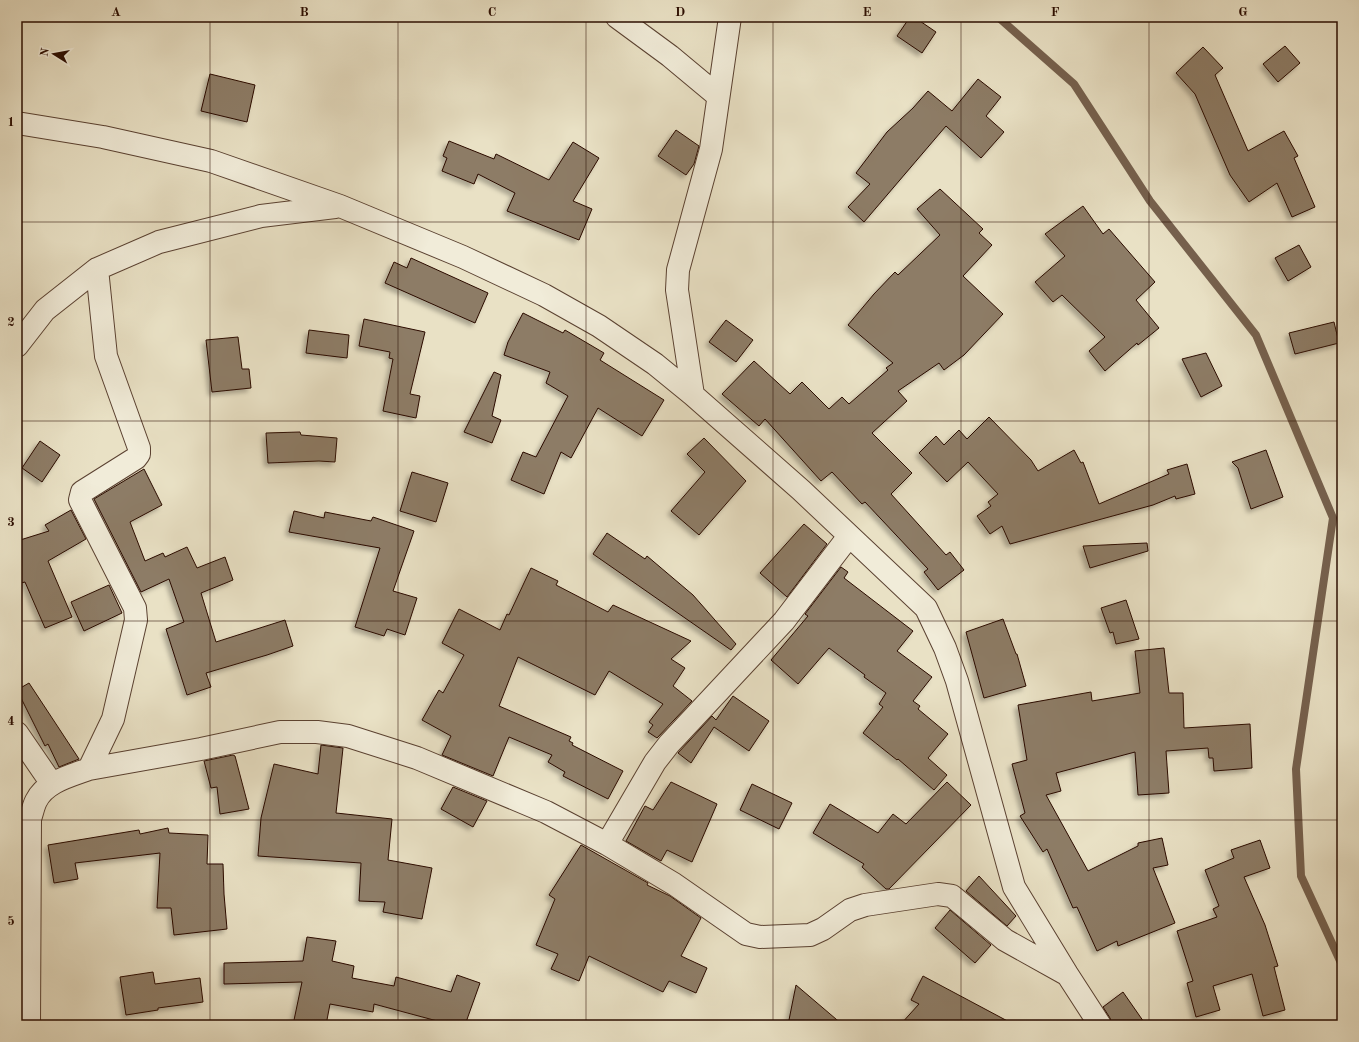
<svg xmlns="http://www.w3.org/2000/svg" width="1359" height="1042" font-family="'Old Standard TT',serif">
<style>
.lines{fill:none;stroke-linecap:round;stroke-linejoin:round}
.stream{stroke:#76614e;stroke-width:8}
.building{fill:#8d7b66;stroke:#2a0c00;filter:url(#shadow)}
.street-casing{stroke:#5a4131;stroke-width:24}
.street{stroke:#f1ecd9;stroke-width:22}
.grid{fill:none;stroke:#2a0c00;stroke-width:1;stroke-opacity:0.55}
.neatline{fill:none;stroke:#2a0c00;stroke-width:1.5}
.grid-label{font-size:13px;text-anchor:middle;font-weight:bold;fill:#2a0c00}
</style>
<defs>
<filter id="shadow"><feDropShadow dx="-3.5" dy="3.5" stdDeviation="2" flood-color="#0004"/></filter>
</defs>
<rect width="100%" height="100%" fill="#e9e1c5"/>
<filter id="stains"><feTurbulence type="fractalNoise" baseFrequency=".005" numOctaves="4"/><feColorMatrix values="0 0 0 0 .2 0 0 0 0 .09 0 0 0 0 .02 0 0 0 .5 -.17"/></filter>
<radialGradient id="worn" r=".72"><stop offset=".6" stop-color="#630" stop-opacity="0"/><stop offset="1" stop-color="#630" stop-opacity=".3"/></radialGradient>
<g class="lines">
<!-- stream -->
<path class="stream" d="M 998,17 L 1074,84 L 1150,201 L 1256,335 L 1333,518 L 1296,769 L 1301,876 L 1342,965"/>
</g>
<!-- building -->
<path class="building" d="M 910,17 L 914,17 L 936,32 L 922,53 L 897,36 Z
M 1285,46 L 1300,63 L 1278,82 L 1263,64 Z
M 1203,47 L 1223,68 L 1215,75 L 1248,151 L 1284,131 L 1298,156 L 1294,158 L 1315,207 L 1292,217 L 1277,183 L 1249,202 L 1230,175 L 1195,94 L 1176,73 Z
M 210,74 L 255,85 L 247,122 L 201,111 Z
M 978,79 L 1001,97 L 986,116 L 1004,132 L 981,158 L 946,126 L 864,222 L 848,207 L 870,184 L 856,173 L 887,132 L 913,108 L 928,91 L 952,111 Z
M 676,130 L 699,146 L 694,164 L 686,175 L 658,156 Z
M 449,141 L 494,159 L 496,154 L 549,180 L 573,142 L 599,158 L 573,201 L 592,209 L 579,240 L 507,211 L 515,193 L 478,174 L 474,184 L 442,171 L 447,158 L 443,156 Z
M 940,189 L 983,229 L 979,233 L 992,245 L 963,276 L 1003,314 L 964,355 L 944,370 L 939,363 L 898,391 L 907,401 L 872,433 L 912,473 L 891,494 L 946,555 L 950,552 L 964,570 L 938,590 L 924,572 L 928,569 L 865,502 L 862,504 L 832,472 L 821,481 L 765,419 L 759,426 L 722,394 L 754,361 L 790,394 L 802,382 L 829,409 L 842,397 L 849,404 L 888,370 L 886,368 L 893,363 L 848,325 L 874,294 L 895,272 L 898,275 L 940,235 L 917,209 Z
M 1083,206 L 1103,234 L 1109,229 L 1155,282 L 1136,300 L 1159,328 L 1138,345 L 1137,343 L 1105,371 L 1089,351 L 1105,337 L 1062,295 L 1053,302 L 1035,282 L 1065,256 L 1045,234 Z
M 1299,245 L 1311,267 L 1288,281 L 1275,258 Z
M 411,258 L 488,293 L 475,323 L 385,283 L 394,262 L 407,268 Z
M 523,313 L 563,333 L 565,330 L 604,353 L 600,360 L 664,400 L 642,436 L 598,408 L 571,458 L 561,452 L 544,494 L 511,480 L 523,452 L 536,457 L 568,396 L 546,383 L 550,372 L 504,355 L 508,342 Z
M 364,319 L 425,332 L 410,394 L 420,396 L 416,418 L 383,411 L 393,359 L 389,358 L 390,352 L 359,346 Z
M 726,320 L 753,340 L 736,362 L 709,342 Z
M 1334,322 L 1339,343 L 1295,354 L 1289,333 Z
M 309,330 L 349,335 L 347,358 L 306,353 Z
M 238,337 L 242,369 L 249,369 L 251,388 L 212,392 L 206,340 Z
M 1206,353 L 1222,386 L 1201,397 L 1182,359 Z
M 494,372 L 501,375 L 492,416 L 501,420 L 492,443 L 464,432 Z
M 989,417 L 1031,460 L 1038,471 L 1074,450 L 1081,463 L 1083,462 L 1099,504 L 1169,474 L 1167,470 L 1187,464 L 1195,494 L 1176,499 L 1175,496 L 1153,505 L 1010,544 L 1002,526 L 990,534 L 977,516 L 991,506 L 988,502 L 998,494 L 968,462 L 947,482 L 919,453 L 936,436 L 944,445 L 959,430 L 967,439 Z
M 300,432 L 301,435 L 337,438 L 335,462 L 319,461 L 268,463 L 266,433 Z
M 704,438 L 746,481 L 699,535 L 671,511 L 705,472 L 687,454 Z
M 40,441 L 60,455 L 42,482 L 22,468 Z
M 1266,450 L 1283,497 L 1251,509 L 1238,468 L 1232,462 Z
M 144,469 L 162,505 L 130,522 L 145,561 L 163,553 L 165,557 L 187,547 L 197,568 L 225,557 L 233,580 L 201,593 L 216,642 L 285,620 L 293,646 L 267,655 L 206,673 L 211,687 L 187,695 L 166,629 L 184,622 L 169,579 L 141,592 L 94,499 Z
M 412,472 L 448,483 L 436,522 L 400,511 Z
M 71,510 L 86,539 L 48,561 L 72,617 L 45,628 L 25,582 L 17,584 L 17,541 L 49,531 L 45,525 Z
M 294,511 L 324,518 L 325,512 L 371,521 L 373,517 L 414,531 L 393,591 L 417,598 L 405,635 L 387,629 L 384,636 L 355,627 L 380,548 L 289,532 Z
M 804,524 L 827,544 L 787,597 L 760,573 Z
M 607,533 L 645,559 L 647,556 L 693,595 L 736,644 L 731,650 L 593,554 Z
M 1147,543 L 1148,551 L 1090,568 L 1083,546 Z
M 841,567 L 848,572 L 844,578 L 913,631 L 897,651 L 932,677 L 913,701 L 920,706 L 918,709 L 948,734 L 928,758 L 947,775 L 934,790 L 898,759 L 897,760 L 863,733 L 883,707 L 879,704 L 886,693 L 864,677 L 865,675 L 829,648 L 798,684 L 771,660 L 808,616 L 805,614 Z
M 531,568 L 558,581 L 556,585 L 608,612 L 613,605 L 691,641 L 671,659 L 685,668 L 673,686 L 692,701 L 657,738 L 648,732 L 653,725 L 649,722 L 663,704 L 609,671 L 595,695 L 518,657 L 499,706 L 571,737 L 569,741 L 573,743 L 572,745 L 623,771 L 608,799 L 563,776 L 565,772 L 548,762 L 552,755 L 509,737 L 493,776 L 442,755 L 451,736 L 422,720 L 439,690 L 443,693 L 464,655 L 442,643 L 459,609 L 500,630 L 507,614 L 509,615 Z
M 109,585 L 122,613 L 84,631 L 71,602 Z
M 1126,600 L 1139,639 L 1116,644 L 1113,632 L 1110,633 L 1101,608 Z
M 1003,619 L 1016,654 L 1017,654 L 1026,686 L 984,698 L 966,632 Z
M 1164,648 L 1169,693 L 1183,693 L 1184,728 L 1250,724 L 1252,768 L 1214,771 L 1213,758 L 1209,758 L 1208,748 L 1166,751 L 1169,793 L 1138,795 L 1135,752 L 1056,773 L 1061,791 L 1046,795 L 1088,871 L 1138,846 L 1138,843 L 1162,838 L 1168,865 L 1153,868 L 1175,923 L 1118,946 L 1117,941 L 1097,951 L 1077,907 L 1073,908 L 1047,849 L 1043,852 L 1020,816 L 1025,813 L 1012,764 L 1027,760 L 1018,705 L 1091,692 L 1092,701 L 1140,693 L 1135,651 Z
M 29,683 L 58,727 L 79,759 L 59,767 L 48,744 L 45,746 L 17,690 Z
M 733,696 L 769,721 L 749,751 L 714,727 L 691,763 L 678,753 L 712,716 L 716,720 Z
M 321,745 L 343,748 L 336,813 L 392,819 L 388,860 L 432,868 L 422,919 L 383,912 L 385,902 L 359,901 L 361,863 L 258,856 L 261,818 L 274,764 L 318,774 Z
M 233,755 L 235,756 L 249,809 L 220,814 L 217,787 L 211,788 L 204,761 Z
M 671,782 L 717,804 L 692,862 L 667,850 L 661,861 L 626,841 L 645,806 L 653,810 Z
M 947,782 L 971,805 L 889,889 L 886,889 L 862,867 L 864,864 L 813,833 L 830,804 L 878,833 L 893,814 L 906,824 Z
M 752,784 L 792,803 L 779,829 L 740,810 Z
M 453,787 L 487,801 L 473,827 L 441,809 Z
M 168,828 L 169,833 L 208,835 L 207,864 L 223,864 L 224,894 L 227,929 L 174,935 L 171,908 L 157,908 L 160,853 L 75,863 L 78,879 L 54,883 L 48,845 L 139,830 L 140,834 Z
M 1260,840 L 1270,868 L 1244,877 L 1265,925 L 1278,966 L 1274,967 L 1285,1010 L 1263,1016 L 1252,974 L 1213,986 L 1220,1010 L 1196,1017 L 1187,983 L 1193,981 L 1177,931 L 1217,917 L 1213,909 L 1219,906 L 1205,870 L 1234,858 L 1231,850 Z
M 581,845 L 648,883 L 647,885 L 670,896 L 701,918 L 681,956 L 707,968 L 696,993 L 669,981 L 663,992 L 589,956 L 579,981 L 551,969 L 558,954 L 536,945 L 555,899 L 549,895 Z
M 979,876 L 1016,916 L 1007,926 L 966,891 Z
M 950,910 L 991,945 L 975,963 L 935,928 Z
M 307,937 L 336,941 L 332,961 L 354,966 L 352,978 L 394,986 L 396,977 L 451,992 L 457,975 L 480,983 L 465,1025 L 440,1025 L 441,1022 L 374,1004 L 373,1012 L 330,1004 L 326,1025 L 293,1025 L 302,982 L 224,984 L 224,963 L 303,961 Z
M 153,972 L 155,984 L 200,978 L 203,1002 L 158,1008 L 158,1010 L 126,1015 L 120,977 Z
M 923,976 L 1015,1025 L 900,1025 L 919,1004 L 911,1000 Z
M 796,985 L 843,1025 L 788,1025 Z
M 1123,992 L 1146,1025 L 1112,1025 L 1110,1018 L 1103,1007 Z"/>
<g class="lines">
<!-- street casing -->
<g class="street-casing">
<path id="street" d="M 617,17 L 670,56 L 718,96
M 17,123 L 103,137 L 211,161 L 340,206 L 463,257 L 544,295 L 599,326 L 655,364 L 693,395 L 801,490 L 926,608 L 945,648 L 957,681 L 1014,887 L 1067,974 L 1100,1025
M 17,346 L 45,310 L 97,269 L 159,242 L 261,216 L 335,207
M 693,395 L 677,290 L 678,270 L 711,149 L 730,17
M 17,733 L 52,784
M 89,769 L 201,749 L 280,732 L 317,732 L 348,736 L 417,758 L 546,812 L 607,844 L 674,884 L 746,934 L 760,937 L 810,935 L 823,929 L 850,910 L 865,905 L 938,894 L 952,896 L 1005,940 L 1066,974
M 607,844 L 655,762 L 669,744 L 784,621 L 849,536
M 29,1025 L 30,819 C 32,814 33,807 36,801 C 45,782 70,776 89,769 L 113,719 L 136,620 L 135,608 L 80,500 L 82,492 L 136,458 L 139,454 L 139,448 L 106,356 L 97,269"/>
</g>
<!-- street -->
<use href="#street" class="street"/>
</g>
<!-- grid -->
<path class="grid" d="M 210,17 L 210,1025M 398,17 L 398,1025M 586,17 L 586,1025M 773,17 L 773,1025M 961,17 L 961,1025M 1149,17 L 1149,1025M 17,222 L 1342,222M 17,421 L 1342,421M 17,621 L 1342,621M 17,820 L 1342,820"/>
<!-- margin -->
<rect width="1359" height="1042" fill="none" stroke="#e9e1c5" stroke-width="44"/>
<!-- north arrow -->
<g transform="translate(54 54) rotate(281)" stroke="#f1ecd9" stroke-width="3" paint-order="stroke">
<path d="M0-3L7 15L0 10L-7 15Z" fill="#2a0c00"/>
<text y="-6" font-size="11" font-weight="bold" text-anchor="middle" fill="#2a0c00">N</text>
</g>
<rect x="22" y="22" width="1315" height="998" class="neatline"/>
<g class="grid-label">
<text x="116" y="16">A</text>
<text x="304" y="16">B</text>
<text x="492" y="16">C</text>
<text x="680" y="16">D</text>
<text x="867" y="16">E</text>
<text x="1055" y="16">F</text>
<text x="1243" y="16">G</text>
<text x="11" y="126">1</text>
<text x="11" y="326">2</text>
<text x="11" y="526">3</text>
<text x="11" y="725">4</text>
<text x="11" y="925">5</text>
</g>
<rect width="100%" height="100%" filter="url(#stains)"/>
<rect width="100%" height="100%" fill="url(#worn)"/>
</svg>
